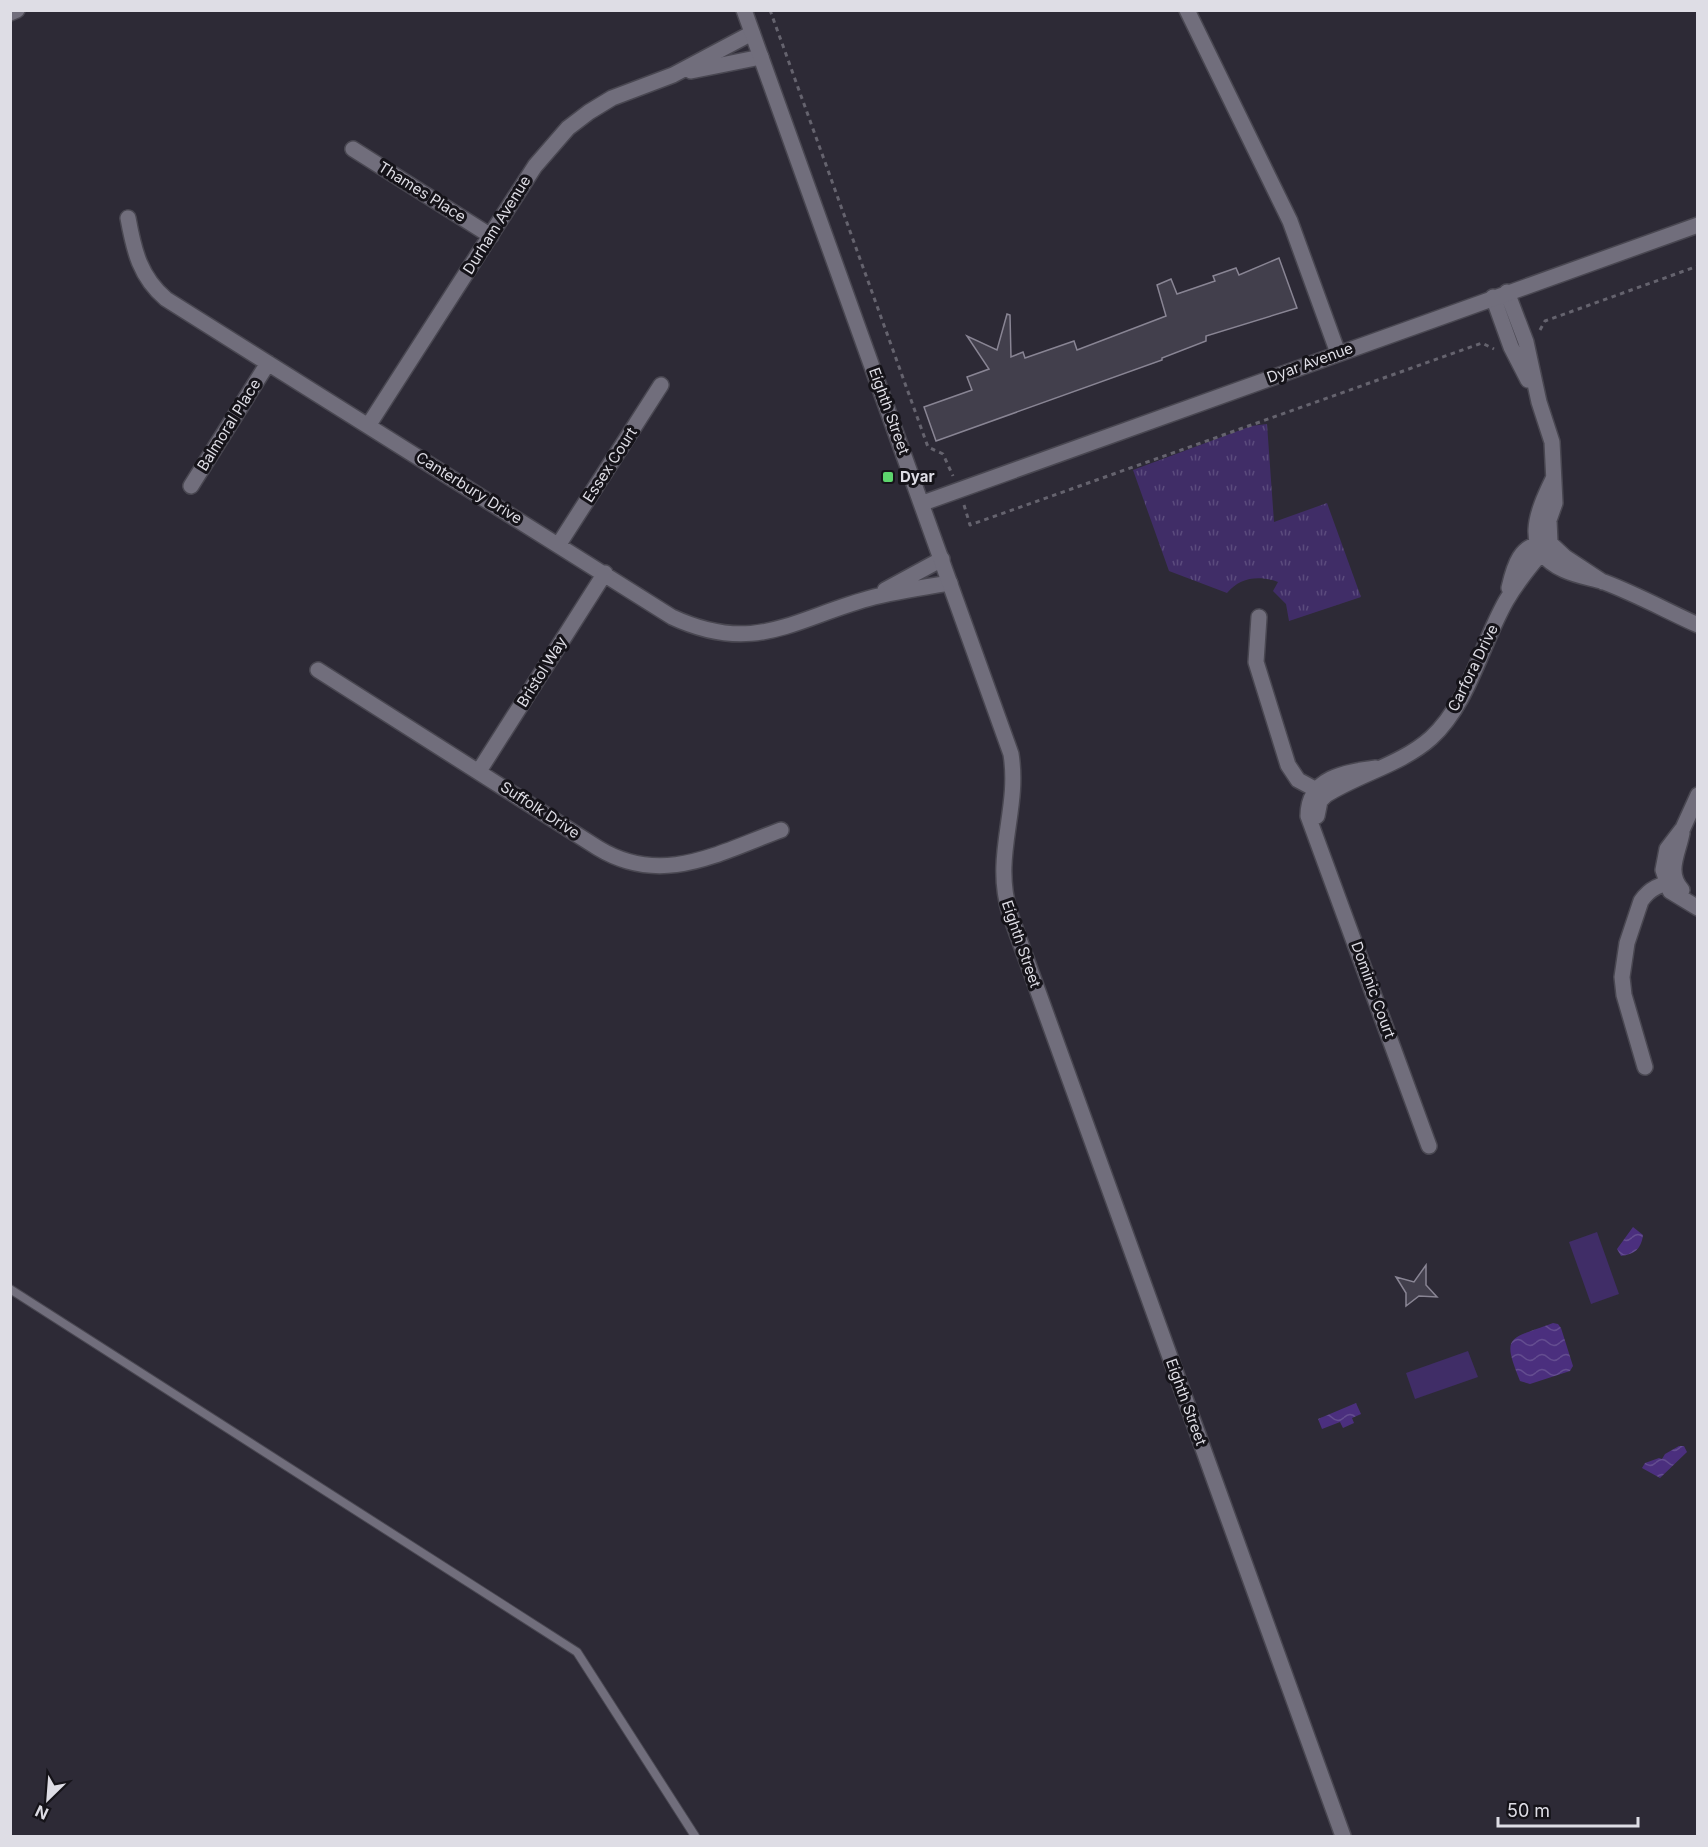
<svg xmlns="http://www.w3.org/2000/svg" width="1708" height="1847" font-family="Inter,sans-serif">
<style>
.grass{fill:url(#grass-tufts)}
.pitch{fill:#402d67}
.water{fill:url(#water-waves)}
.building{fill:#423f4c;stroke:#898594;stroke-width:1.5}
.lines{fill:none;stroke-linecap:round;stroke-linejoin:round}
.service-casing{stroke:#494751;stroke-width:10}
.minor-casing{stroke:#494751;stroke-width:18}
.tertiary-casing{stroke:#494751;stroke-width:18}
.path{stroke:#65636e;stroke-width:3;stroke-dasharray:4.5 4.5;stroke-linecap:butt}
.service{stroke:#716e7c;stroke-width:8}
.minor{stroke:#716e7c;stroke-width:15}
.tertiary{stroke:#716e7c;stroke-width:15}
.poi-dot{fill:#5dd56d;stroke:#151319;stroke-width:2}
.labels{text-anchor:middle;stroke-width:6;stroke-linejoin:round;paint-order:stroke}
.street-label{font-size:15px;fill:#dedde5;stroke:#151319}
.poi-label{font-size:15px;font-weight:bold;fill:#dedde5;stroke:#151319;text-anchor:start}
</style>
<defs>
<pattern id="grass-tufts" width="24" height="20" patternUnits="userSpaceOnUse" patternTransform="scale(1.5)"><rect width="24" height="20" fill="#402d67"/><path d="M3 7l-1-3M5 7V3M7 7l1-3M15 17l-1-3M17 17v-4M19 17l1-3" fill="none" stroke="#5b4b7d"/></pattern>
<pattern id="water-waves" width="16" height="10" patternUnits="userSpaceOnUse" patternTransform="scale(1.5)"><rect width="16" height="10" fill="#4b2f7e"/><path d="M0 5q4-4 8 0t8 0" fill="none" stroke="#644d90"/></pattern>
</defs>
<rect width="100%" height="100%" fill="#2d2a36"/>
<!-- grass -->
<path class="grass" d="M 1267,424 L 1274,522 L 1327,503 L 1361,597 L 1289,621 L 1286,604 L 1273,591 L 1278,582 C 1259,575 1240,577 1227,593 L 1169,571 L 1133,470 L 1251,426 Z"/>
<!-- pitch -->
<path class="pitch" d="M 1597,1232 L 1619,1294 L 1591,1304 L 1569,1242 Z
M 1468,1351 L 1478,1377 L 1415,1399 L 1406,1373 Z"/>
<!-- water -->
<path class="water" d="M 1633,1227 L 1643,1235 C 1641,1250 1634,1254 1621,1256 L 1617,1249 Z
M 1553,1323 L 1558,1324 L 1561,1328 L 1573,1366 L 1570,1371 L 1530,1384 L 1520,1381 C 1501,1334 1509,1340 1553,1323 Z
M 1356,1403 L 1361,1414 L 1352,1418 L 1354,1423 L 1343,1428 L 1340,1422 L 1322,1429 L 1318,1419 Z
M 1679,1446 L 1684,1446 L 1687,1452 L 1660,1478 L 1642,1468 L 1645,1463 L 1659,1458 L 1662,1459 L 1665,1454 Z"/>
<!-- building -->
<path class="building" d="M 1279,258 L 1297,308 L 1206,336 L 1206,341 L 1162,358 L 1162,360 L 936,441 L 924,407 L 972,390 L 967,377 L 989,369 L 967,336 L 997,350 L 1007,314 L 1010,315 L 1011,357 L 1023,352 L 1025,358 L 1074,341 L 1077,350 L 1166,316 L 1157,285 L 1171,279 L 1177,294 L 1215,281 L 1213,276 L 1236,268 L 1239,275 Z
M 1426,1265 L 1426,1285 L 1437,1297 L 1419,1296 L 1406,1306 L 1406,1293 L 1396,1277 L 1414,1282 Z"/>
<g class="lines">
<!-- service casing -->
<g class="service-casing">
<path id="service" d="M 10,1289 L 577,1652 L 695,1836"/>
</g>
<!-- minor casing -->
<g class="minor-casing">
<path id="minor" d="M 1187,10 L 1290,221 L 1338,353
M 10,13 L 17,10
M 691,71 L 761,57
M 353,149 L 491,236
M 128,218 C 134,251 140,277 166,299 L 672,617 C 756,656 794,618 874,597 C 899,591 924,587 950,583
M 1507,292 L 1526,342 L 1539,402 L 1552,442 L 1555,503 L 1549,520 L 1550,543 L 1565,557 L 1603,582
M 1493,297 L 1511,347 L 1528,380
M 368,426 L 535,166 L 568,128 L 589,112 L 612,98 L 673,75 L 752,33
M 1553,479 C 1537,512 1520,550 1564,570 C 1577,576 1591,578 1604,582 C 1636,594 1667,611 1698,625
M 191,486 L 268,363
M 559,544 L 661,385
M 1509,588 C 1514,566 1520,543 1547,543
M 885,590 L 942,559
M 1259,617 L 1256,662 L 1288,765 L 1298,780 L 1324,794
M 318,670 L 598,848 C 662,887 718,853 781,830
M 1376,768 C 1346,772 1308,777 1308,816 L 1429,1146
M 479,771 L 605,573
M 1698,795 L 1683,828 L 1667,849 L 1663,870 L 1670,891 L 1698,908
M 1317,816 L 1320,801 L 1326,795 C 1359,774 1402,764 1431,738 C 1469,703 1481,645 1506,601 C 1519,579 1533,562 1550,543
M 1682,833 C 1678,854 1666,872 1682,890
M 1645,1067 L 1624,995 L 1622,977 L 1627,943 L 1641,901 C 1650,888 1661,883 1676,883"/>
</g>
<!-- tertiary casing -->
<g class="tertiary-casing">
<path id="tertiary" d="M 744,10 L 1011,754 C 1020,811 992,855 1010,914 L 1343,1836
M 923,503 L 1698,225"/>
</g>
<!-- path -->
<path class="path" d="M 770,10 L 928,447 L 943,454 L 953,476
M 1540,330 L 1545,321 L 1698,266
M 964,505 L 970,525 L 1482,343 L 1494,349"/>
<!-- service -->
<use href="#service" class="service"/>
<!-- minor -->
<use href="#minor" class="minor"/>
<!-- tertiary -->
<use href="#tertiary" class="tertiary"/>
</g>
<!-- markers -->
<rect class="poi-dot" x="882" y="471" width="12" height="12" rx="3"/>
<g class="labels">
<!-- street labels -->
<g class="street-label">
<text transform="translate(422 192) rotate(32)" y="5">Thames Place</text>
<text transform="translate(497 225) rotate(-58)" y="5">Durham Avenue</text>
<text transform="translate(1310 363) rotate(-20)" y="5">Dyar Avenue</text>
<text transform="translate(889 411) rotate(70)" y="5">Eighth Street</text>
<text transform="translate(229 425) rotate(-58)" y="5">Balmoral Place</text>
<text transform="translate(610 465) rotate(-57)" y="5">Essex Court</text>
<text transform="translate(469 488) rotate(32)" y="5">Canterbury Drive</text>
<text transform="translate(1473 668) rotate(-64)" y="5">Carfora Drive</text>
<text transform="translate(542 672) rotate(-58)" y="5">Bristol Way</text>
<text transform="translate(540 810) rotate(33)" y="5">Suffolk Drive</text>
<text transform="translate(1021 944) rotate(71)" y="5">Eighth Street</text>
<text transform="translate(1373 990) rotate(70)" y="5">Dominic Court</text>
<text transform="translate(1186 1402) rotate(70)" y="5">Eighth Street</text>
</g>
<!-- poi labels -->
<g class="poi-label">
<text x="900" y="482">Dyar</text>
</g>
</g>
<!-- border -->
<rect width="1708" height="1847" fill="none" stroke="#dedde5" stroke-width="24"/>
<!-- north arrow -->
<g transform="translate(48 1799) rotate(205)" stroke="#151319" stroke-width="4.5" paint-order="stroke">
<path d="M0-4.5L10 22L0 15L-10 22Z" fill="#dedde5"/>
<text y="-9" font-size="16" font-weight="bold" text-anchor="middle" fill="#dedde5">N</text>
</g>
<!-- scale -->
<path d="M1498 1817v9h140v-9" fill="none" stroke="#dedde5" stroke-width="3"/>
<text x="1507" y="1817" font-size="18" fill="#dedde5" stroke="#151319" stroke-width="4.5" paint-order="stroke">50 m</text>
</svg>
